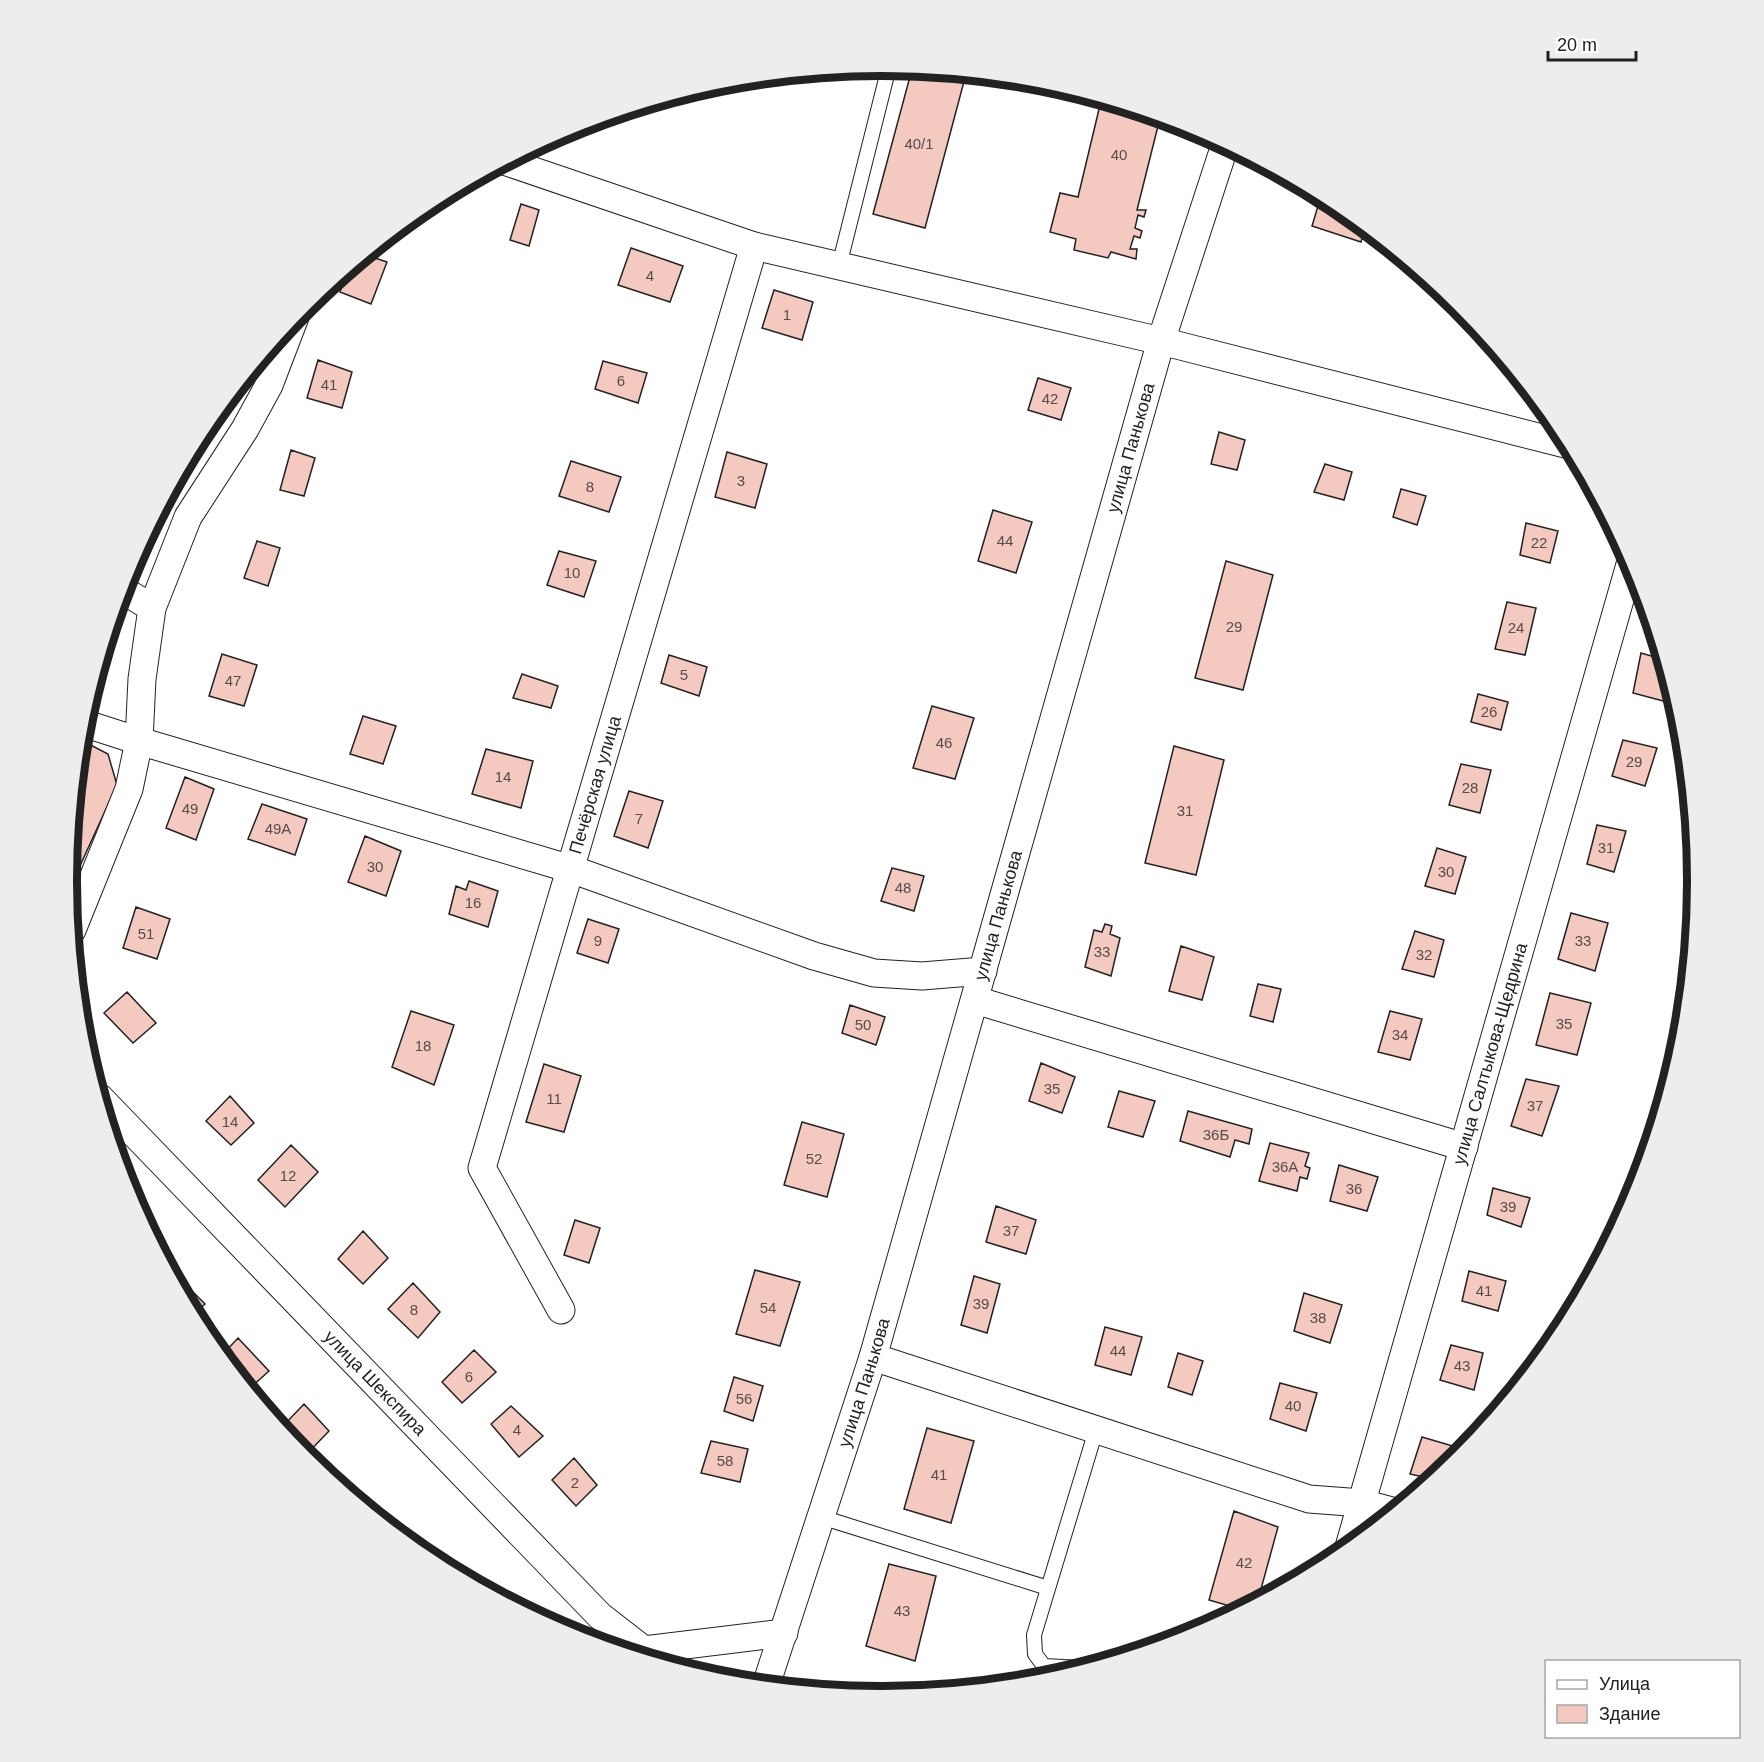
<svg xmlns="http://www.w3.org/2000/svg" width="1764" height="1762" font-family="Arial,sans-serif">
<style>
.building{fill:#f3c9c0;stroke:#222;stroke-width:1.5}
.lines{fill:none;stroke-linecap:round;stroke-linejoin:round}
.lane-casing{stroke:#222;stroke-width:16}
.street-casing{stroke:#222;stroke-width:29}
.lane{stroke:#fff;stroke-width:14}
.street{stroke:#fff;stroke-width:27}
.labels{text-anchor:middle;stroke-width:4.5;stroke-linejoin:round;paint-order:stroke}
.number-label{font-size:15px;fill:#564c4a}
.street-label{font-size:18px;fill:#222;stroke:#fff}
.rim{fill:none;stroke:#222;stroke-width:8}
</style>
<rect width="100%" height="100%" fill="#fff"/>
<!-- building -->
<path class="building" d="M 912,69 L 966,74 L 925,228 L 873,214 Z
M 1078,93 L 1160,118 L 1137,210 L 1146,210 L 1144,217 L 1138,215 L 1135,228 L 1142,231 L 1140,238 L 1134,236 L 1130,249 L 1137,249 L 1136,259 L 1111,252 L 1108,258 L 1074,250 L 1076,239 L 1050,232 L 1060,193 L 1078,197 L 1100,105 L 1077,100 Z
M 1321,196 L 1335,204 L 1365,228 L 1361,242 L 1312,226 Z
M 521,204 L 539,210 L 529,246 L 510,240 Z
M 631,248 L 683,266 L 670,302 L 618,285 Z
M 366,255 L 387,262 L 371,304 L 340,292 L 346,272 Z
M 774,290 L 813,302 L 802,340 L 762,328 Z
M 318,360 L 352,372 L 342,408 L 307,398 Z
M 603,361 L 647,373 L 638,403 L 595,389 Z
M 1038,378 L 1071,388 L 1061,420 L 1028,410 Z
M 1219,432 L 1245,440 L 1237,470 L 1211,464 Z
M 291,450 L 315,458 L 304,496 L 280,490 Z
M 727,452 L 767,464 L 755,508 L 715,497 Z
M 571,461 L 621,477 L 609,512 L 559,496 Z
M 1325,464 L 1352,472 L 1344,500 L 1314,492 Z
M 1401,489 L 1426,496 L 1417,525 L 1393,517 Z
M 993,510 L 1032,522 L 1016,573 L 978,561 Z
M 1526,523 L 1558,531 L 1550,563 L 1520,555 Z
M 257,541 L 280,548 L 268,586 L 244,578 Z
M 559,551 L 596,561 L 584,597 L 547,585 Z
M 1226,561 L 1273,575 L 1243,690 L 1195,678 Z
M 1507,602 L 1536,608 L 1525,655 L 1495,649 Z
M 115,617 L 121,620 L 105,649 Z
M 1641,653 L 1662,659 L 1673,695 L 1671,703 L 1633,693 Z
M 222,654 L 257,665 L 244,706 L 209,696 Z
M 669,655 L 707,667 L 699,696 L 661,683 Z
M 522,674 L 558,686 L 551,708 L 513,698 Z
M 1478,694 L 1508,702 L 1501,730 L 1471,722 Z
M 932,706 L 974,718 L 955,779 L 913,768 Z
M 363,716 L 396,726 L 383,764 L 350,754 Z
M 81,740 L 108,754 L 117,785 L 68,892 L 67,881 Z
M 1623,740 L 1657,748 L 1645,786 L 1612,776 Z
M 1174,746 L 1224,760 L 1196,875 L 1145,863 Z
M 486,749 L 533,761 L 521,808 L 472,794 Z
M 1461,764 L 1491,770 L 1480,813 L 1449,805 Z
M 185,777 L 214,789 L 196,840 L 166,828 Z
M 629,791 L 663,801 L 648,848 L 614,836 Z
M 262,804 L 307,819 L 295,855 L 248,839 Z
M 1597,825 L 1626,831 L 1614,872 L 1587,864 Z
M 365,836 L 401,851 L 386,896 L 348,882 Z
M 1437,848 L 1466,857 L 1455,894 L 1425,886 Z
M 892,868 L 924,876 L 914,911 L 881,901 Z
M 469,881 L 498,891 L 488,927 L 449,914 L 456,886 L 466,890 Z
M 136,907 L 170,919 L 157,959 L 123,948 Z
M 1571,913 L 1608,923 L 1595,971 L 1558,959 Z
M 588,919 L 619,929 L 608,963 L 577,953 Z
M 1105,924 L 1112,926 L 1110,934 L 1120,938 L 1111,976 L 1085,967 L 1094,930 L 1102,932 Z
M 1415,931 L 1444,940 L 1434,977 L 1402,969 Z
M 1181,946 L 1214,957 L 1202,1000 L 1169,991 Z
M 1258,984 L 1281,989 L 1273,1022 L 1250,1016 Z
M 127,992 L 156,1023 L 133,1043 L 104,1013 Z
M 1550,993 L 1591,1003 L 1577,1055 L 1536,1045 Z
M 850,1005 L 885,1017 L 876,1045 L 842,1033 Z
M 411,1011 L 454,1025 L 434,1085 L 392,1067 Z
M 1390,1011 L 1422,1019 L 1410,1060 L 1378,1052 Z
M 1041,1063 L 1075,1077 L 1062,1113 L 1029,1101 Z
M 544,1064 L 581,1076 L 564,1132 L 526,1122 Z
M 1526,1079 L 1559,1086 L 1542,1136 L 1511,1126 Z
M 1119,1091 L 1155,1101 L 1143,1137 L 1108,1127 Z
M 230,1096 L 254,1123 L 231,1145 L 206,1121 Z
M 1188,1111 L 1252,1129 L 1249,1144 L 1235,1140 L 1230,1157 L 1180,1141 Z
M 802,1122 L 844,1134 L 827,1197 L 784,1185 Z
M 1270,1143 L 1309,1153 L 1305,1166 L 1310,1168 L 1307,1179 L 1300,1177 L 1297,1191 L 1259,1181 Z
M 291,1145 L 318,1172 L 285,1207 L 258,1180 Z
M 1339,1165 L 1378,1177 L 1367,1211 L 1330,1201 Z
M 1493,1188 L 1530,1198 L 1521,1227 L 1487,1215 Z
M 996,1206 L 1036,1220 L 1026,1254 L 986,1242 Z
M 575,1220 L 600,1228 L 589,1263 L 564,1255 Z
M 363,1231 L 388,1258 L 363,1284 L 338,1259 Z
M 755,1270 L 800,1282 L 780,1346 L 736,1334 Z
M 1469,1271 L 1506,1281 L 1498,1311 L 1462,1301 Z
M 176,1275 L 205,1304 L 194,1314 L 174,1277 Z
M 974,1276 L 1000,1284 L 987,1333 L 961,1325 Z
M 413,1283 L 440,1312 L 418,1338 L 388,1309 Z
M 1304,1293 L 1342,1305 L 1330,1343 L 1294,1331 Z
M 1105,1327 L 1142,1337 L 1131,1375 L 1095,1365 Z
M 238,1338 L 269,1371 L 249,1389 L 222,1355 Z
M 1451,1345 L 1483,1353 L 1474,1390 L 1440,1380 Z
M 474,1350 L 496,1372 L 462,1403 L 442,1382 Z
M 1178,1353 L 1203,1361 L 1192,1395 L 1168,1387 Z
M 734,1377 L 763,1386 L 753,1421 L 724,1411 Z
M 1280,1383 L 1317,1393 L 1306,1431 L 1270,1419 Z
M 304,1404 L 329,1431 L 305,1456 L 281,1428 Z
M 511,1406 L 543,1436 L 519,1457 L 491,1424 Z
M 927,1428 L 974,1441 L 951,1523 L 904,1509 Z
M 1422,1437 L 1456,1447 L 1451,1463 L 1432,1479 L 1410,1474 Z
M 711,1441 L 748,1449 L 740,1482 L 701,1473 Z
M 574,1458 L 597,1485 L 576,1506 L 552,1480 Z
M 346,1484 L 384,1521 L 343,1488 Z
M 1234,1511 L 1278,1527 L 1258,1600 L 1240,1609 L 1209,1600 Z
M 889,1564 L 936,1576 L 915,1661 L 866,1646 Z"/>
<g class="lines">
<!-- lane casing -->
<g class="lane-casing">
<path id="lane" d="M 839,266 L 889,67
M 821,1517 L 1048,1588
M 1083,1668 L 1044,1666 L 1035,1654 L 1034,1635 L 1096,1430"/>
</g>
<!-- street casing -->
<g class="street-casing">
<g id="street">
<path d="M 507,162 L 754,246 L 1161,341 L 1569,445"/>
<path d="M 123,590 L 152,608"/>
<path d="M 83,723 L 139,741 L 571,869 L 814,956 L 874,973 L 922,976 L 983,971"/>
<path d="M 72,930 L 129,789 L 139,741 L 142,679 L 152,608 L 188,517 L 245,429 L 269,385 L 295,317"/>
<path d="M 975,1000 L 1464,1147"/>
<path id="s1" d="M 100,1098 L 600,1616 L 658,1661"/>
<path id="s2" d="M 561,1310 L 482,1168 L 754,246"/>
<path d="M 873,1357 L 1309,1499 L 1362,1503 L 1392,1511"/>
<path id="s3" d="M 1349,1547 L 1631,561"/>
<path d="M 637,1654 L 644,1650 L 784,1633"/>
<path id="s4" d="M 766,1685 L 873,1357 L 1161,341 L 1225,145"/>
</g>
</g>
<!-- lane -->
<use href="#lane" class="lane"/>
<!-- street -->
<use href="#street" class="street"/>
</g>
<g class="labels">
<!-- number labels -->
<g class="number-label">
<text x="919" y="149">40/1</text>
<text x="1119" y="160">40</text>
<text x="650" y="281">4</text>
<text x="787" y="320">1</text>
<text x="621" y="386">6</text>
<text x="329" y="390">41</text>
<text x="1050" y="404">42</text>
<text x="741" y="486">3</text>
<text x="590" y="492">8</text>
<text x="1005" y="546">44</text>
<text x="1539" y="548">22</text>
<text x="572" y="578">10</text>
<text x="1234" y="632">29</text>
<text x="1516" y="633">24</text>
<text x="684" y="680">5</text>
<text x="233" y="686">47</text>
<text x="1489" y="717">26</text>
<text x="944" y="748">46</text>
<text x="1634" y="767">29</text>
<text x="503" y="782">14</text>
<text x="1470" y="793">28</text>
<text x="190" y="814">49</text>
<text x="1185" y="816">31</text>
<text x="639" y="824">7</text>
<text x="278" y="834">49А</text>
<text x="1606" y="853">31</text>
<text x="375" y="872">30</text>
<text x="1446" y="877">30</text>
<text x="903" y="893">48</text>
<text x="473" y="908">16</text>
<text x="146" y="939">51</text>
<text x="598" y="946">9</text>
<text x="1583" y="946">33</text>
<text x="1102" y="957">33</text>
<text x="1424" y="960">32</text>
<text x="1564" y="1029">35</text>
<text x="863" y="1030">50</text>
<text x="1400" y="1040">34</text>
<text x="423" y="1051">18</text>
<text x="1052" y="1094">35</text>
<text x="554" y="1104">11</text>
<text x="1535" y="1111">37</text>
<text x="230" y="1127">14</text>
<text x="1216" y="1140">36Б</text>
<text x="814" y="1164">52</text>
<text x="1285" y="1172">36А</text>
<text x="288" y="1181">12</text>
<text x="1354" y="1194">36</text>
<text x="1508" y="1212">39</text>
<text x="1011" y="1236">37</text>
<text x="1484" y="1296">41</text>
<text x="981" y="1309">39</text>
<text x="768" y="1313">54</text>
<text x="414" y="1315">8</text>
<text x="1318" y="1323">38</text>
<text x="1118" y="1356">44</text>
<text x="1462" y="1371">43</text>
<text x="469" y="1382">6</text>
<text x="744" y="1404">56</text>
<text x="1293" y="1411">40</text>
<text x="517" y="1435">4</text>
<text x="725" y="1466">58</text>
<text x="939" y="1480">41</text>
<text x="575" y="1488">2</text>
<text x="1244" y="1568">42</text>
<text x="902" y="1616">43</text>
</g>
<!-- street labels -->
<g class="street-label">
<text dy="6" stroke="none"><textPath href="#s4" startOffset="1290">улица Панькова</textPath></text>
<text dy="6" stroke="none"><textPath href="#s2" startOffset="562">Печёрская улица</textPath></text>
<text dy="6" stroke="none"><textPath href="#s4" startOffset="804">улица Панькова</textPath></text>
<text dy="6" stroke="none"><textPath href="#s3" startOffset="513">улица Салтыкова-Щедрина</textPath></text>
<text dy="6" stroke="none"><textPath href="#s1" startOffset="396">улица Шекспира</textPath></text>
<text dy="6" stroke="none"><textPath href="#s4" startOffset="318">улица Панькова</textPath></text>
</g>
</g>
<!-- crop -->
<path d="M0 0H1764V1762H0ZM881 76H883A804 804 0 0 1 1687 880V882A804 804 0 0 1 883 1686H881A804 804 0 0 1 77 882V880A804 804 0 0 1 881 76Z" fill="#ededed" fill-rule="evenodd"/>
<path class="rim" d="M881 76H883A804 804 0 0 1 1687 880V882A804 804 0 0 1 883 1686H881A804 804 0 0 1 77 882V880A804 804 0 0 1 881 76Z"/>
<!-- legend -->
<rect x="1545" y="1660" width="195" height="78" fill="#ffffff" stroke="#a7a7a7" stroke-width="1.5"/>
<rect x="1557" y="1680" width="30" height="9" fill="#ffffff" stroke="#a7a7a7" stroke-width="1.5"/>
<text x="1599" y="1690" font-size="18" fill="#222222">Улица</text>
<rect x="1557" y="1705" width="30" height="18" fill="#f3c9c0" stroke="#a7a7a7" stroke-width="1.5"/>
<text x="1599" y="1720" font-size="18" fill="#222222">Здание</text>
<!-- scale -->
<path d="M1548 51v9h88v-9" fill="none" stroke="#222222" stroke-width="3"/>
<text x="1557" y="51" font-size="18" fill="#222222" stroke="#ffffff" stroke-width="4.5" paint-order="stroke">20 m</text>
</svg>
